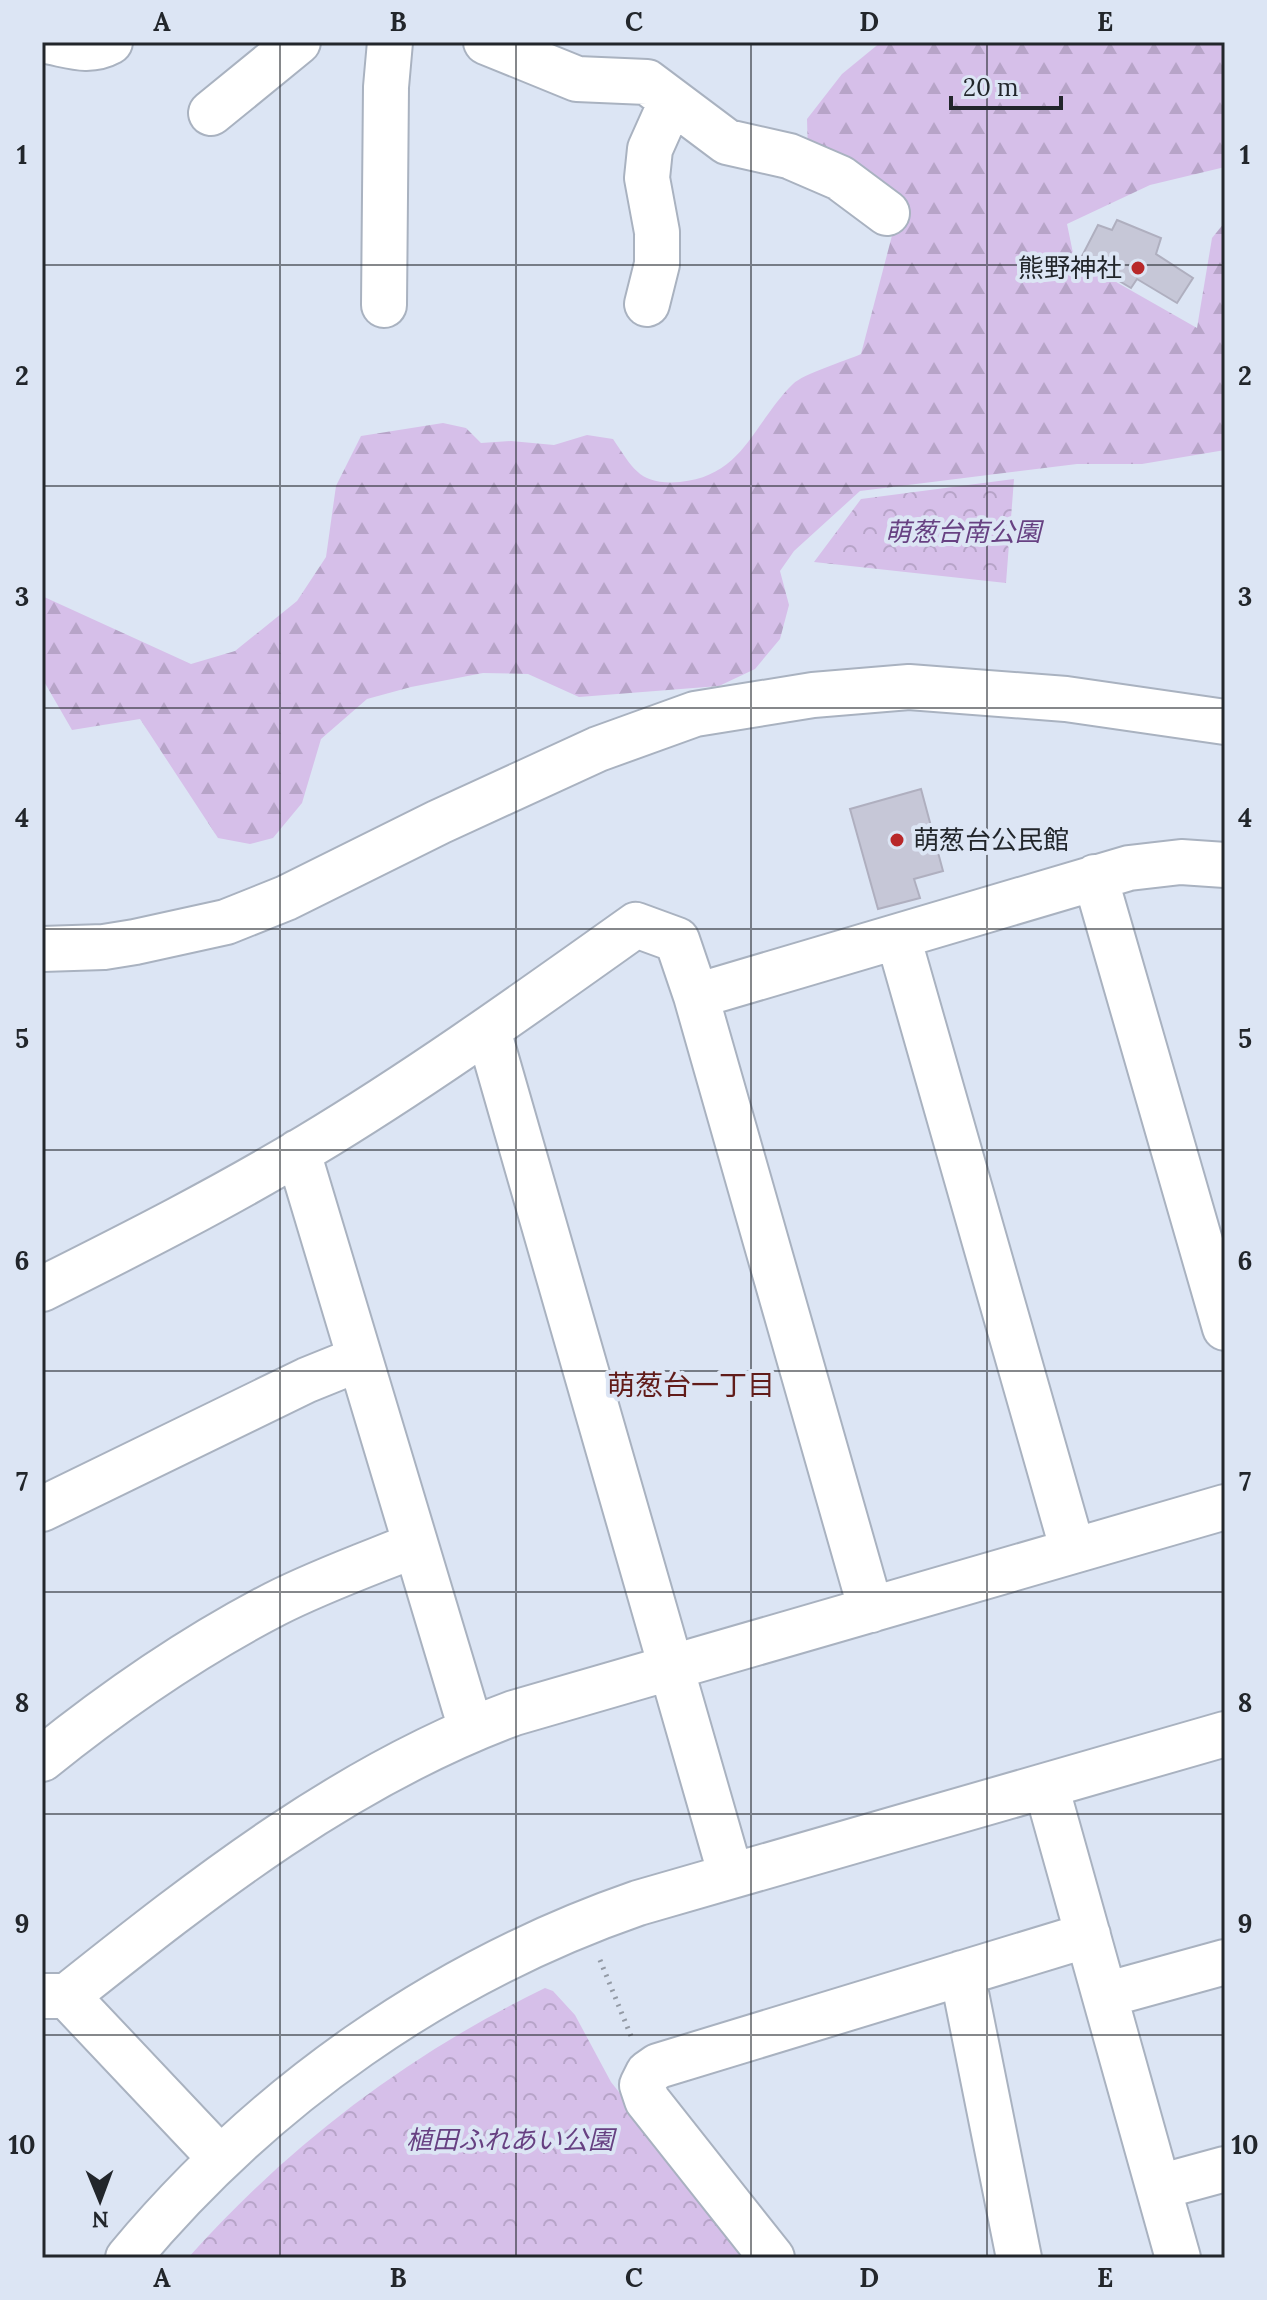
<svg xmlns="http://www.w3.org/2000/svg" width="1267" height="2300" font-family="Lora,'Noto Sans JP',serif">
<style>
.forest{fill:url(#forest-firs)}
.park{fill:url(#park-crowns)}
.building{fill:#c6c7d7;stroke:#afafbf;stroke-width:2}
.lines{fill:none;stroke-linecap:round;stroke-linejoin:round}
.minor-casing{stroke:#a9b2c0;stroke-width:48}
.path{stroke:#939aa5;stroke-width:5;stroke-dasharray:2 6;stroke-linecap:butt}
.minor{stroke:#fff;stroke-width:44}
.grid{fill:none;stroke:#22262b;stroke-width:2;stroke-opacity:0.55}
.poi-dot{fill:#b8282a;stroke:#dce5f4;stroke-width:3}
.labels{text-anchor:middle;stroke-width:8;stroke-linejoin:round;paint-order:stroke}
.poi-label{font-size:26px;fill:#22262b;stroke:#dce5f4;text-anchor:end}
.park-label{font-size:26px;font-style:italic;fill:#674182;stroke:#dce5f4}
.neighbourhood-label{font-size:28px;fill:#611c1a;stroke:#dce5f4}
.neatline{fill:none;stroke:#22262b;stroke-width:3}
.grid-label{font-size:26px;text-anchor:middle;font-weight:bold;fill:#22262b}
</style>
<defs>
<pattern id="forest-firs" width="22" height="20" patternUnits="userSpaceOnUse" patternTransform="scale(2)"><rect width="22" height="20" fill="#d6bfe9"/><path d="M5 1l3.5 6h-7zM16 11l3.5 6h-7z" fill="#b7a4c8"/></pattern>
<pattern id="park-crowns" width="20" height="18" patternUnits="userSpaceOnUse" patternTransform="scale(2)"><rect width="20" height="18" fill="#d6bfe9"/><path d="M2 6a3 3 0 1 1 6 0M12 15a3 3 0 1 1 6 0" fill="none" stroke="#b7a4c8"/></pattern>
</defs>
<rect width="100%" height="100%" fill="#dce5f4"/>
<!-- forest -->
<path class="forest" d="M 881,42 L 1222,42 L 1225,61 L 1225,167 L 1150,185 L 1067,224 L 1074,258 L 1197,328 L 1212,238 L 1225,222 L 1225,450 L 1142,464 L 1077,464 L 860,491 L 794,551 L 780,571 L 789,605 L 780,639 L 755,669 L 719,686 L 579,697 L 528,674 L 483,673 L 411,687 L 367,699 L 321,739 L 302,803 L 273,838 L 250,844 L 218,838 L 140,719 L 72,730 L 42,678 L 42,596 L 191,664 L 235,651 L 297,601 L 326,557 L 336,486 L 361,436 L 443,423 L 466,428 L 481,443 L 511,441 L 554,445 L 587,435 L 613,439 C 634,470 640,485 680,482 C 744,476 753,423 793,384 C 803,374 845,361 861,354 L 900,205 L 808,154 L 807,119 L 842,74 Z"/>
<!-- park -->
<path class="park" d="M 1014,479 L 1006,583 L 814,562 L 861,499 Z
M 545,1988 L 553,1991 L 575,2015 L 611,2082 L 751,2258 L 188,2258 C 290,2144 407,2055 545,1988 Z"/>
<!-- building -->
<path class="building" d="M 1117,220 L 1161,238 L 1156,254 L 1193,278 L 1177,303 L 1137,279 L 1131,288 L 1081,258 L 1098,225 L 1112,230 Z
M 921,789 L 943,871 L 914,879 L 920,898 L 878,909 L 850,809 Z"/>
<g class="lines">
<!-- minor casing -->
<g class="minor-casing">
<path id="minor" d="M 51,42 C 72,46 90,53 110,42
M 486,42 L 577,79 L 647,82 L 727,142 L 789,156 L 840,178 L 887,213
M 211,113 L 298,42
M 647,304 L 657,264 L 657,232 L 647,178 L 650,149 L 671,102
M 384,305 L 386,87 L 390,42
M 1095,877 L 1225,1328
M 898,937 L 1073,1551
M 42,949 L 104,947 L 135,942 L 226,922 L 286,898 L 439,822 L 598,749 L 695,714 L 813,695 L 909,687 L 1066,699 L 1225,722
M 696,996 L 1129,868 L 1181,862 L 1225,865
M 488,1030 L 731,1876
M 298,1152 L 471,1729
M 42,1289 C 132,1244 223,1198 309,1146 C 422,1078 529,1001 636,925 L 677,940 L 696,996 L 871,1610
M 42,1509 L 307,1380 L 359,1359
M 42,1759 C 114,1701 192,1647 275,1604 C 320,1581 368,1564 415,1545
M 1046,1786 L 1178,2258
M 962,1973 L 1019,2258
M 1105,1995 L 1225,1962
M 42,1996 L 67,1996 C 205,1886 346,1775 514,1713 L 1225,1507
M 67,1996 L 220,2158
M 1159,2187 L 1225,2169
M 128,2258 C 263,2096 439,1972 638,1903 L 1225,1734
M 772,2258 L 647,2100 L 642,2085 L 648,2073 L 658,2066 L 1088,1935"/>
</g>
<!-- path -->
<path class="path" d="M 600,1960 L 631,2036"/>
<!-- minor -->
<use href="#minor" class="minor"/>
</g>
<!-- grid -->
<path class="grid" d="M 280,42 L 280,2258M 516,42 L 516,2258M 751,42 L 751,2258M 987,42 L 987,2258M 42,265 L 1225,265M 42,486 L 1225,486M 42,708 L 1225,708M 42,929 L 1225,929M 42,1150 L 1225,1150M 42,1371 L 1225,1371M 42,1592 L 1225,1592M 42,1814 L 1225,1814M 42,2035 L 1225,2035"/>
<!-- markers -->
<g class="poi-dot">
<circle cx="1138" cy="268" r="8"/>
<circle cx="897" cy="840" r="8"/>
</g>
<g class="labels">
<!-- poi labels -->
<g class="poi-label">
<text x="1122" y="277">熊野神社</text>
<text x="913" y="849" text-anchor="start">萌葱台公民館</text>
</g>
<!-- park labels -->
<g class="park-label">
<text x="963" y="541">萌葱台南公園</text>
<text x="510" y="2149">植田ふれあい公園</text>
</g>
<!-- neighbourhood labels -->
<g class="neighbourhood-label">
<text x="691" y="1395">萌葱台一丁目</text>
</g>
</g>
<!-- border -->
<rect width="1267" height="2300" fill="none" stroke="#dce5f4" stroke-width="88"/>
<!-- north arrow -->
<g transform="translate(100 2200) rotate(179)" stroke="#dce5f4" stroke-width="6" paint-order="stroke">
<path d="M0-6L14 30L0 20L-14 30Z" fill="#22262b"/>
<text y="-12" font-size="22" font-weight="bold" text-anchor="middle" fill="#22262b">N</text>
</g>
<!-- scale -->
<path d="M951 96v12h110v-12" fill="none" stroke="#22262b" stroke-width="4"/>
<text x="963" y="96" font-size="24" fill="#22262b" stroke="#dce5f4" stroke-width="6" paint-order="stroke">20 m</text>
<rect x="44" y="44" width="1179" height="2212" class="neatline"/>
<g class="grid-label">
<text x="162" y="31">A</text>
<text x="398" y="31">B</text>
<text x="634" y="31">C</text>
<text x="869" y="31">D</text>
<text x="1105" y="31">E</text>
<text x="22" y="164">1</text>
<text x="1245" y="164">1</text>
<text x="22" y="385">2</text>
<text x="1245" y="385">2</text>
<text x="22" y="606">3</text>
<text x="1245" y="606">3</text>
<text x="22" y="827">4</text>
<text x="1245" y="827">4</text>
<text x="22" y="1048">5</text>
<text x="1245" y="1048">5</text>
<text x="22" y="1270">6</text>
<text x="1245" y="1270">6</text>
<text x="22" y="1491">7</text>
<text x="1245" y="1491">7</text>
<text x="22" y="1712">8</text>
<text x="1245" y="1712">8</text>
<text x="22" y="1933">9</text>
<text x="1245" y="1933">9</text>
<text x="22" y="2154">10</text>
<text x="1245" y="2154">10</text>
<text x="162" y="2287">A</text>
<text x="398" y="2287">B</text>
<text x="634" y="2287">C</text>
<text x="869" y="2287">D</text>
<text x="1105" y="2287">E</text>
</g>
</svg>
